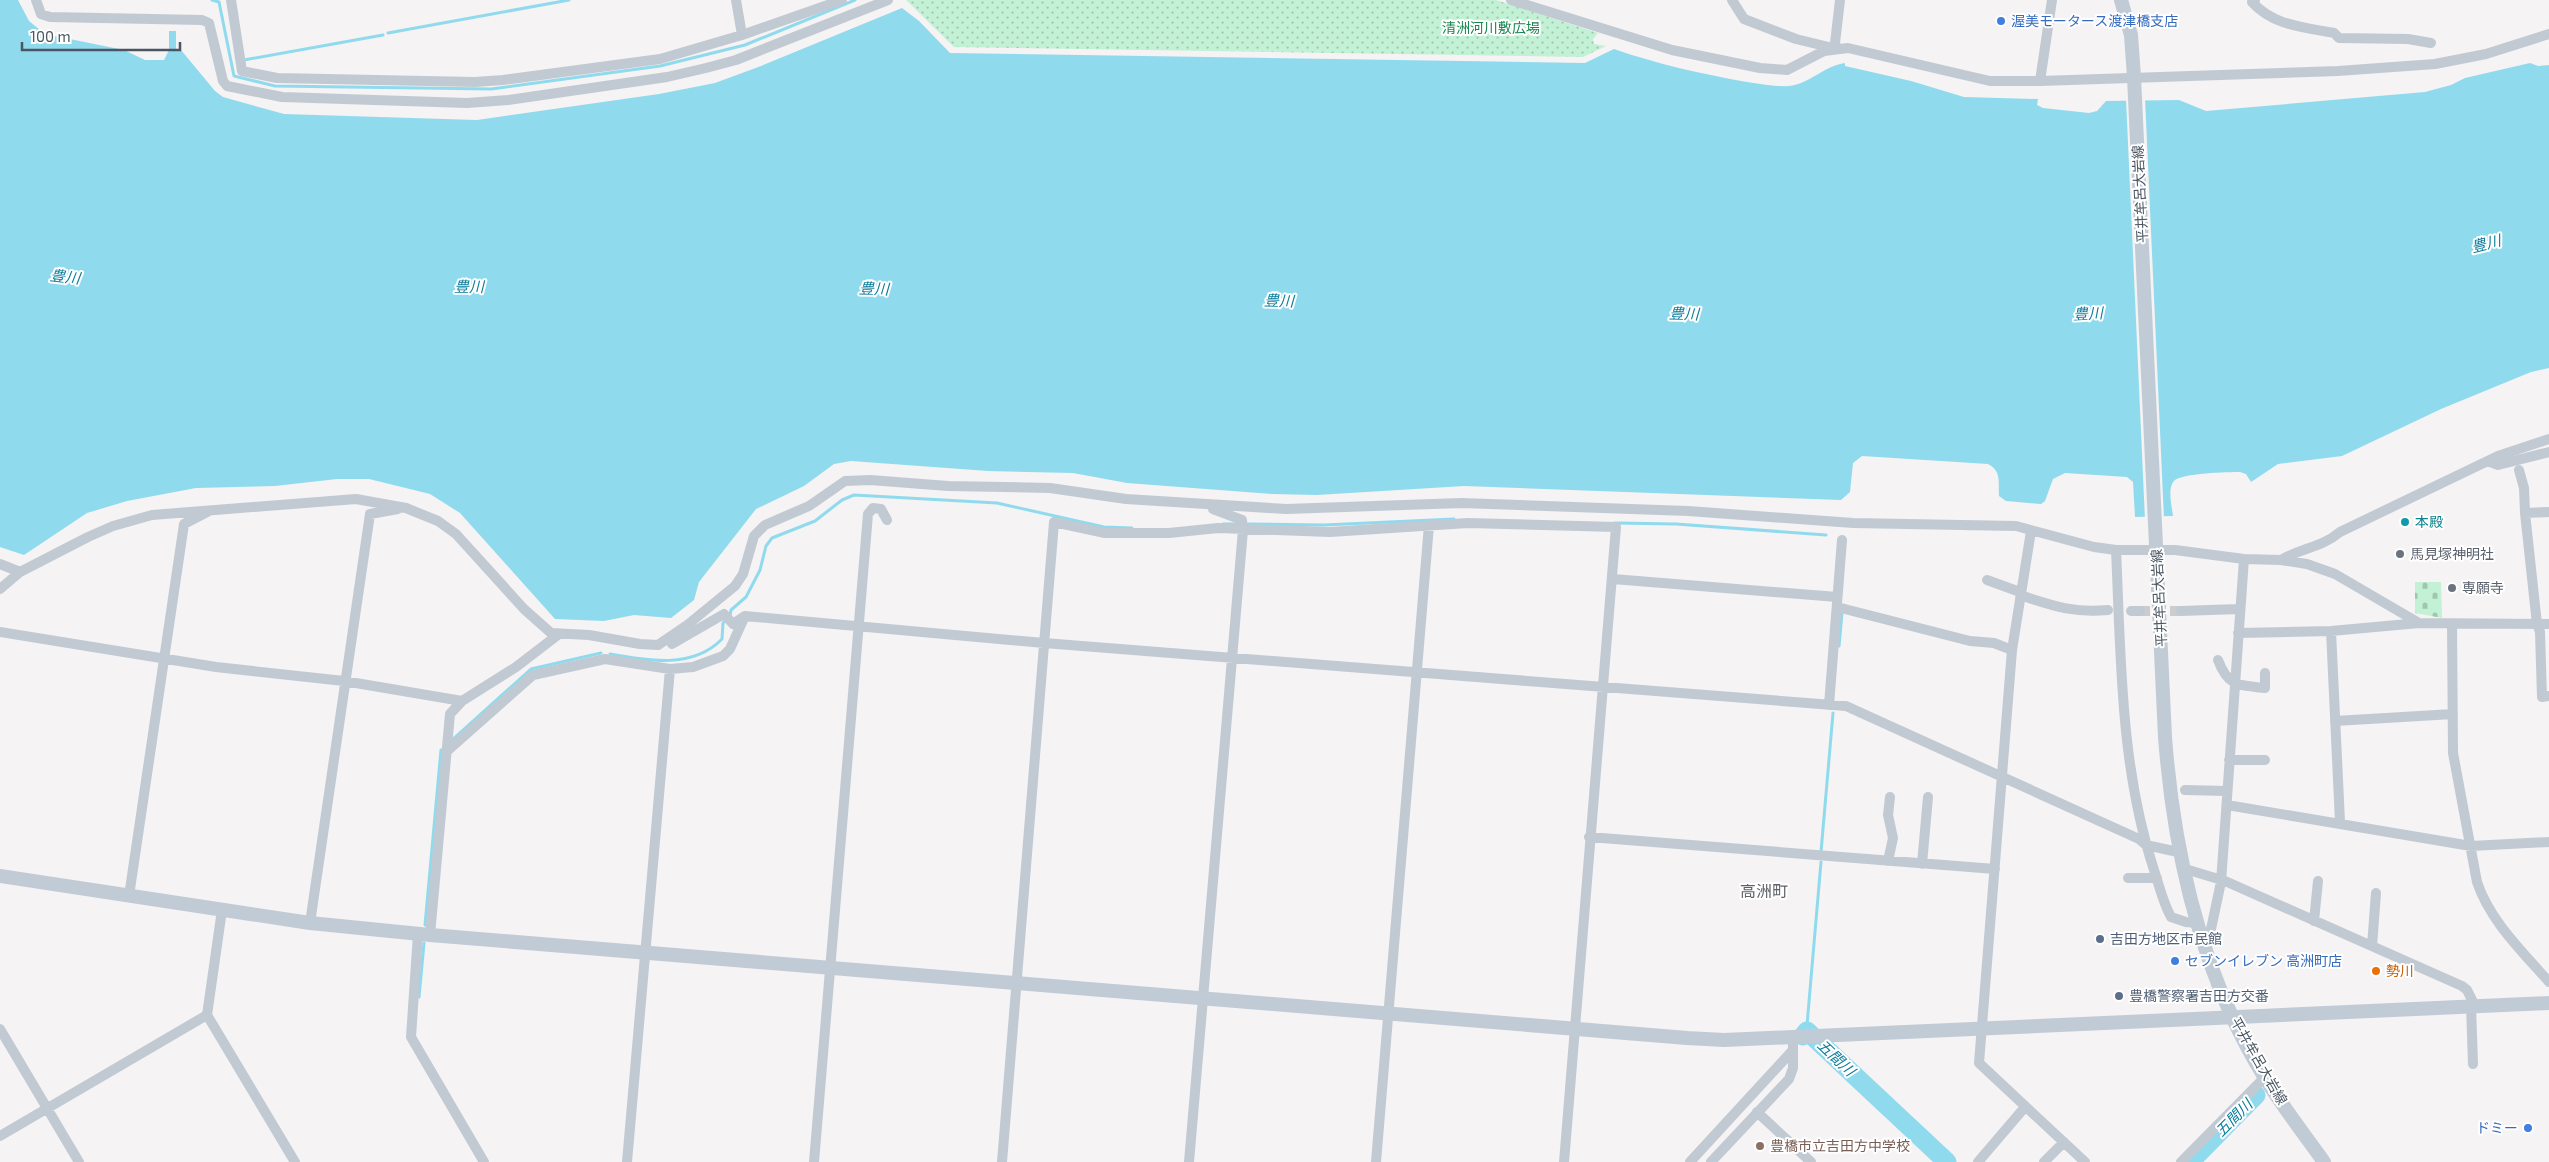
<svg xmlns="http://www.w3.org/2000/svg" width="2549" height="1162" font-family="'Exo 2','Noto Sans JP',sans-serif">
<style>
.cemetery{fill:url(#cemetery-stones)}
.park{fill:url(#park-dots)}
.water{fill:#90daee}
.pier{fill:#f5f3f3}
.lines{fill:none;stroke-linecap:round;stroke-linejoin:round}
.stream{stroke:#90daee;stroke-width:3}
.river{stroke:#90daee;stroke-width:19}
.street-tunnel{stroke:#caccce;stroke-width:10;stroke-dasharray:10 5;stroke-linecap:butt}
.street{stroke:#c1cad2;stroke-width:10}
.secondary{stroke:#c1cbd6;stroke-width:14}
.shop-dot{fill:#3f7fe0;stroke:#fff;stroke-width:2}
.culture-dot{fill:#0f9aa8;stroke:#fff;stroke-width:2}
.worship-dot{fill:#6b7280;stroke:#fff;stroke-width:2}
.service-dot{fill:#5c6f8a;stroke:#fff;stroke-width:2}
.food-dot{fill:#e8710a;stroke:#fff;stroke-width:2}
.education-dot{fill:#8d6e63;stroke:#fff;stroke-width:2}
.labels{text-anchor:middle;stroke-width:4;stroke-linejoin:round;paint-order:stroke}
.shop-label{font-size:14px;fill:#366cbe;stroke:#fff;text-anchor:start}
.park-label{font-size:14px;fill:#17864f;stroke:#fff}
.street-label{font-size:14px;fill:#4a5661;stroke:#fff}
.culture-label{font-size:14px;fill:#0d838f;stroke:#fff;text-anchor:start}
.worship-label{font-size:14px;fill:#5b616d;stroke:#fff;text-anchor:start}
.service-label{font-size:14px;fill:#4e5e75;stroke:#fff;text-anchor:start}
.food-label{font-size:14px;fill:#c56008;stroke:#fff;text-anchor:start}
.education-label{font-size:14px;fill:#785e54;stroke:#fff;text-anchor:start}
.water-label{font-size:15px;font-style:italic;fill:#0c7c9b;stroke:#fff}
.quarter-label{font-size:16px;fill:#5f6368;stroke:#fff}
</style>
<defs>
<pattern id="cemetery-stones" width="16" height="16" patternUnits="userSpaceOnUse" patternTransform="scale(1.25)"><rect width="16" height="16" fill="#c3f1d5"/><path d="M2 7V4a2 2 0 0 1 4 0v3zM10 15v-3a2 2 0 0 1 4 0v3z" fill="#a0c6b0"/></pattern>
<pattern id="park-dots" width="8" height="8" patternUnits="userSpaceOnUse" patternTransform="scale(1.25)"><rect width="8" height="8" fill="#c3f1d5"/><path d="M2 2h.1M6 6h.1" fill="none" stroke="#a0c6b0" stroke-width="1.8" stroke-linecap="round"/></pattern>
</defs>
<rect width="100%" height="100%" fill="#f5f3f3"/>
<!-- cemetery -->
<path class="cemetery" d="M 2415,582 L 2441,582 L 2442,618 L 2415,613 Z"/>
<!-- park -->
<path class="park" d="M 906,0 L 1496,0 L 1598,33 L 1593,39 L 1594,44 L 1606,46 L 1583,57 L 954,47 Z"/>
<!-- water -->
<path class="water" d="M 0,0 L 18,0 L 29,21 L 45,34 L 124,50 L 145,60 L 164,60 L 169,50 L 169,31 L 176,31 L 176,49 L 181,50 L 215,91 L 223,97 L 284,114 L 477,120 L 659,94 L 715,83 L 761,66 L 902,8 L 919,21 L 950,53 L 1585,63 L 1614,49 C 1657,64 1702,74 1747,82 C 1761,84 1775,87 1789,86 C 1809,84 1824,66 1845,63 L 1845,66 L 1911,81 L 1964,97 L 2038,99 L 2037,105 L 2043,108 L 2089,113 L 2097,111 L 2106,101 L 2179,100 L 2206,111 L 2425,92 L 2451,85 L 2465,78 L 2530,63 L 2538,66 L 2549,65 L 2549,368 L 2531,372 L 2441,409 L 2342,456 L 2278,464 L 2251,482 L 2246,474 L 2240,472 C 2229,472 2181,473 2174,481 C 2167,488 2172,507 2173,516 L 2135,517 L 2133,482 L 2127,477 L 2065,473 L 2053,479 L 2045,501 L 2041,504 L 2006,501 L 1999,496 C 1998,483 2002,471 1988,464 L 1862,456 L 1853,463 L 1850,492 L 1841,500 L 1464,486 L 1317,495 L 1272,494 L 1127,483 L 1073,473 L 988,471 L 851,461 L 834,464 L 804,486 L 756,509 L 699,582 L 694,600 L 671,618 L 634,615 L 604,621 L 555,619 L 460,513 L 430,494 L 369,479 L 337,479 L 275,486 L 196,488 L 127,501 L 87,513 L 24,555 L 0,547 Z"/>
<!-- pier -->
<path class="pier" d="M 2145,98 L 2164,519 L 2145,520 L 2126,99 Z"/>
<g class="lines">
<!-- stream -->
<path class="stream" d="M 212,0 L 219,2 L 234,76 L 275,86 L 491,89 L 660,66 L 745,45 L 855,0
M 388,33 L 569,0
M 244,60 L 383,35
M 1615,523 L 1676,524 L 1826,535
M 1223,524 L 1239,524
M 1245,524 L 1324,525 L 1454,519
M 1839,646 L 1842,613
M 610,654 C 648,661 693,669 722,639 L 723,623 L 730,616 L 731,610 L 746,597 L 760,570 L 766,546 L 772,538 L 815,521 L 842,500 L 854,495 L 997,503 L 1104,527 L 1132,528
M 452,740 L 531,669 L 601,653
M 1821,852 L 1833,713
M 425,925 L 441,750
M 419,997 L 424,943
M 1807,1025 L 1821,862"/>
<!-- river -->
<path class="river" d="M 1803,1036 L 1807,1031 L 1947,1162
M 2190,1162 L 2256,1095"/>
<!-- street-tunnel -->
<path class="street-tunnel" d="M 2140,611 L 2181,611"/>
<!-- street -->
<path class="street" d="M 36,0 L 41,14 L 50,17 L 202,20 L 209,23 L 223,81 L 227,86 L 282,97 L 467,103 L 508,100 L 667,77 L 706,68 L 736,60 L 888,0
M 231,0 L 242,71 L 277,78 L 475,82 L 503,80 L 660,59 L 742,35 L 842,0
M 736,0 L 742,35
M 1511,0 L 1672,50 L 1760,68 L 1787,70 L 1824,51 L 1848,48 L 1990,81 L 2040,81 L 2338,71 L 2435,64 L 2486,54 L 2549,34
M 1732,0 L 1744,19 L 1796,39 L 1837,49 L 1835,43 L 1840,0
M 2255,0 L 2252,2 C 2274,26 2303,27 2334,33 L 2339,38 L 2408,39 L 2431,43
M 2040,81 L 2052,0
M 2488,461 L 2498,465 L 2549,452
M 2519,470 L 2524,488 L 2525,513
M 2549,512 L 2525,513 L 2537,624 L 2540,632 L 2542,697 L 2549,696
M 2031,531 L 2012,650 L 1979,1063 L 2085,1162
M 2116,550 C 2121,657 2120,767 2154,870 C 2159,885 2163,903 2171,917 L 2186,922 L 2197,923
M 2281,560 C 2301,548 2321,548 2340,532 L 2498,456 L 2549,439
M 0,564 L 20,572 L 88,537 L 113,526 L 152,515 L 356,499 L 406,508 L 438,521 L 456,534 L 524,609 L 551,633 L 589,635 L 640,644 L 658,645 L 686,626 L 735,586 L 743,574 L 754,536 L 765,525 L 809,506 L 845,481 L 870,480 L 948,486 L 1050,488 L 1126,499 L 1286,509 L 1462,503 L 1688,511 L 1853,523 L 2016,526 L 2094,547 L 2116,550 L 2175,550 L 2244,559 L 2281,560 L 2307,564 L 2335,574 L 2419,623 L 2549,624
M 1613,579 L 1837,597
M 1987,580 L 2020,592
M 0,589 L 20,572
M 2020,595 C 2054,606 2072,613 2108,610
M 1837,607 L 1970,641 L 1994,643 L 2012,650
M 2131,611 L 2140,611
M 2181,611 L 2239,609
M 2452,624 L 2453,753 L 2477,882 C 2490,921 2522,951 2549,982
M 2331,631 L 2340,822
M 0,632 L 216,667 L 344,681 L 462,701
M 2238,633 L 2331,631 L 2419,623
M 672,644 L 724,614 L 733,624 L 745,616 L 1044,643 L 1846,706 L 2139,839 L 2146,845 L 2178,852
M 2218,660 C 2228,687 2239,685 2265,688 L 2265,673
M 1829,705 L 1842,540
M 2335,721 L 2453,714
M 446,752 L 533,675 L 605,659 L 670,669 L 693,667 L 723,656 L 730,649 L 745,616
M 2229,760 L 2265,760
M 2185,790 L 2227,791
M 2227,805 L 2471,846 L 2549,842
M 1589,837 L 1995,869
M 1888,861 L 1893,838 L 1888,815 L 1890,797
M 1922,864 L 1928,797
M 2182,868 L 2225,881 L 2462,986 L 2467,990 L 2475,1006
M 2128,878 L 2157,878
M 129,896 L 184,524 L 209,511
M 222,910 L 207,1015 L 295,1162
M 2314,921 L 2318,881
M 310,923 L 370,514 L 398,509
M 418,934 L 411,1037 L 484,1162
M 430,935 L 450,714 L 462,701 L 516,667 L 559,634
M 2202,939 L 2211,929 L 2221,882 L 2244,559
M 2372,946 L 2376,893
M 2471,1006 L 2473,1064
M 0,1029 L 79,1162
M 1757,1112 L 1811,1162
M 0,1136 L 207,1015
M 627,1162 L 670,669
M 814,1162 L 868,514 L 873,508 L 881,509 L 887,520
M 1002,1162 L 1054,522 L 1105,533 L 1169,533 L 1218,528 L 1330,532 L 1468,523 L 1616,527 L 1564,1162
M 1189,1162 L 1243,530 L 1242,520 L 1213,509 L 1213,505
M 1376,1162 L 1429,525
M 1690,1162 L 1793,1050
M 1711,1162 L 1789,1079 L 1793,1068 L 1793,1037
M 1978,1162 L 2025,1107
M 2044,1162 L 2064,1142
M 2181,1162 L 2265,1077"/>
<!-- secondary -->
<path class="secondary" d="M 2121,0 L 2131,35 L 2134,77 L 2165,737 C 2174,856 2201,975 2265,1078 C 2283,1107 2304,1134 2324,1162
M 0,876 L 310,923 L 430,935 L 1687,1038 L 1724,1040 L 1793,1037 L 2549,1003"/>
</g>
<!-- markers -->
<g class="shop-dot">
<circle cx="2001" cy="21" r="5"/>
<circle cx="2175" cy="961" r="5"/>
<circle cx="2528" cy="1128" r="5"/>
</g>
<circle class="culture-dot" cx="2405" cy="522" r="5"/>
<g class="worship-dot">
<circle cx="2400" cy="554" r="5"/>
<circle cx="2452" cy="588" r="5"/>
</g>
<g class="service-dot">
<circle cx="2100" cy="939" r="5"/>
<circle cx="2119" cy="996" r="5"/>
</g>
<circle class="food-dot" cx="2376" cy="971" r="5"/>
<circle class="education-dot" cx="1760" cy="1146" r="5"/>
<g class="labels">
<!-- shop labels -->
<g class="shop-label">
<text x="2011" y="26">渥美モータース渡津橋支店</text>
<text x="2185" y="966">セブンイレブン 高洲町店</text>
<text x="2518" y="1133" text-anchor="end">ドミー</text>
</g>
<!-- park labels -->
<g class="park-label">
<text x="1491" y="33">清洲河川敷広場</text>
</g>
<!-- street labels -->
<g class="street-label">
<text transform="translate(2140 194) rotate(-93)" y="5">平井牟呂大岩線</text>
<text transform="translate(2159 598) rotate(-93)" y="5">平井牟呂大岩線</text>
<text transform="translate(2259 1061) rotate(60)" y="5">平井牟呂大岩線</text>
</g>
<!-- culture labels -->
<g class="culture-label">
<text x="2415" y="527">本殿</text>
</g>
<!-- worship labels -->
<g class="worship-label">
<text x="2410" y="559">馬見塚神明社</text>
<text x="2462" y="593">専願寺</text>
</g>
<!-- service labels -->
<g class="service-label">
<text x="2110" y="944">吉田方地区市民館</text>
<text x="2129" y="1001">豊橋警察署吉田方交番</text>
</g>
<!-- food labels -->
<g class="food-label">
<text x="2386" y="976">勢川</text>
</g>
<!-- education labels -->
<g class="education-label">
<text x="1770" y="1151">豊橋市立吉田方中学校</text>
</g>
<!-- water labels -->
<g class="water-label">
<text transform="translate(2486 244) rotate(-14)" y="5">豊川</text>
<text transform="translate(65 277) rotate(7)" y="5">豊川</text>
<text x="469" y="292">豊川</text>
<text transform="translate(874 289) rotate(2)" y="5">豊川</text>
<text transform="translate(1279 301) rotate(2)" y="5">豊川</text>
<text transform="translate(1684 314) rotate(2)" y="5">豊川</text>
<text transform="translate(2088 314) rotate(-3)" y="5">豊川</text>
<text transform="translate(1836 1058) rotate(43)" y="5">五間川</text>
<text transform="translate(2234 1118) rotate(-45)" y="5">五間川</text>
</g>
<!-- quarter labels -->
<g class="quarter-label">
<text x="1764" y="897">高洲町</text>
</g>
</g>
<!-- scale -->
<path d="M22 42v8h158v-8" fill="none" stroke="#4a5661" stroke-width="2.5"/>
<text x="30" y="42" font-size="15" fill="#4a5661" stroke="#ffffff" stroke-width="4" paint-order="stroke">100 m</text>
</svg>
